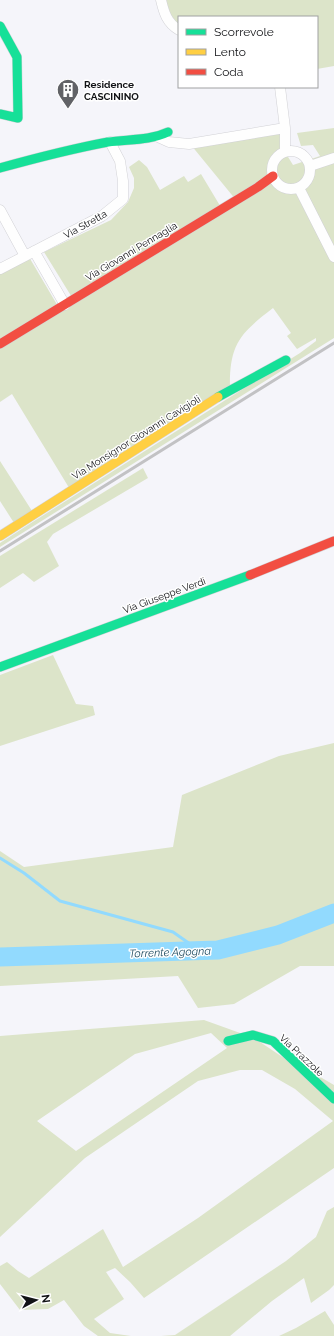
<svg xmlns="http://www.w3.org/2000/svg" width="334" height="1336" font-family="Raleway,sans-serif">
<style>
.green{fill:#dce4c9;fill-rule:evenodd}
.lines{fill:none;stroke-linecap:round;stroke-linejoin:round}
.stream{stroke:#92dafe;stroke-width:3}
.river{stroke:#92dafe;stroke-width:19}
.street-casing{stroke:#d2d2d6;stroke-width:11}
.fast-casing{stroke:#d2d2d6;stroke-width:10}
.slow-casing{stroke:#d2d2d6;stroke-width:10}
.jam-casing{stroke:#d2d2d6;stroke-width:10}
.street{stroke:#fefefe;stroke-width:10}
.fast{stroke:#16e098;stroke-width:9}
.slow{stroke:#ffcf43;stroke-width:9}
.jam{stroke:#f24e42;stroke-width:9}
.rail{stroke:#c2c2c4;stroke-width:3}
.labels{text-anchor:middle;stroke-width:3;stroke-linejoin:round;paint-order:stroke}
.poi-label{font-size:10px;font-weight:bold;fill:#121316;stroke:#fff;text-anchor:start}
.street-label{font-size:10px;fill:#121316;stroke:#fff}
.water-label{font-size:11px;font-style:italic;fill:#1d495e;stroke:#fff}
</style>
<rect width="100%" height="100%" fill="#f5f5fa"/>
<!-- green -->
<path class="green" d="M 165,0 L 334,0 L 334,66 L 317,69 L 317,17 L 179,17 L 179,26 L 171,15 Z
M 334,128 L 334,338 L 0,547 L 0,543 L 31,523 L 300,353 L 316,341 L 316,338 L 297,349 L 287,336 L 291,333 L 273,308 C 239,334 229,345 230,390 L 71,491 L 12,394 L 0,402 L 0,274 L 29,257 L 59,308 L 73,299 L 44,252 L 111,220 L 128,202 L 134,188 L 134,178 L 129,167 L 139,160 L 147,167 L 160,190 L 184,176 L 188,182 L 201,174 L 222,209 L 236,200 L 191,145 L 283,129 L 285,152 L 293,165 L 320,156 L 313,145 L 301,146 L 297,133 Z
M 0,461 L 34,514 L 16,526 L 0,501 Z
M 143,468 L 148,478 L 53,534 L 47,542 L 59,566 L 34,582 L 23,573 L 0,588 L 0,556 Z
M 53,655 L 76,704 L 93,706 L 95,715 L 0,746 L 0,675 Z
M 334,743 L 334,966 L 300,966 L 234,1004 L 198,1008 L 178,976 L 0,986 L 0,851 L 24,867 L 173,847 L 182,795 L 279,756 Z
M 204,1020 L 254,1038 L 284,1058 L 310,1071 L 334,1085 L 334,1168 L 144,1298 L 130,1282 L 115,1268 L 106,1272 L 124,1299 L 94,1319 L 110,1333 L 131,1336 L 98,1336 L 84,1326 L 64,1300 L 48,1309 L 20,1310 L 0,1284 L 0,1266 L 7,1262 L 18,1271 L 29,1278 L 103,1229 L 123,1267 L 198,1218 L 333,1121 L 295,1089 L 262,1070 L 240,1070 L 198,1081 L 85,1158 L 0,1237 L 0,1036 ZM 211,1033 L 227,1048 L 76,1151 L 37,1121 L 135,1054 Z
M 334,1207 L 334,1285 L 329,1290 L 311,1303 L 304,1278 L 272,1301 L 230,1336 L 161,1336 L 175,1335 L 286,1261 L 316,1237 L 327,1211 Z
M 325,1311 L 334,1325 L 334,1336 L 279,1336 L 296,1328 Z"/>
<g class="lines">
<!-- stream -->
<path class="stream" d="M 0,858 L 24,873 L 60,901 L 173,932 L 200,951"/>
<!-- river -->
<path class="river" d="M 0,957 L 218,950 L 278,935 L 334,913"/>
<!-- street casing -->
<g class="street-casing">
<path id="street" d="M 161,0 C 164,13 167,23 179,30
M 280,87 L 285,128 L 285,152
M 158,137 L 169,142 L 189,144 L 285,128
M272 170a19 19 0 1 1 38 0a19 19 0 1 1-38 0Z
M 310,166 L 334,158
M 299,188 L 334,257
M 0,210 L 25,256
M 34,251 L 65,305
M 0,269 L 102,216 L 123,199 L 123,181 L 120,161 L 110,142"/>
</g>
<!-- fast casing -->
<g class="fast-casing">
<path id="fast" d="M 0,26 L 17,57 L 18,118 L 0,114
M 0,168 C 36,158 71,149 108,142 C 128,139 149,141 168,132
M 218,397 L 286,360
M 0,667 L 250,575
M 228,1041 L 253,1035 L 273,1041 L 334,1099"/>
</g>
<!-- slow casing -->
<g class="slow-casing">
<path id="slow" d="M 0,536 L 218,397"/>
</g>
<!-- jam casing -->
<g class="jam-casing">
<path id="jam" d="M 0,344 L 258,187 L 273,176
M 250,575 L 334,541"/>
</g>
<!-- street -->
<use href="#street" class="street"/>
<!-- fast -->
<use href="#fast" class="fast"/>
<!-- slow -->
<use href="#slow" class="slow"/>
<!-- jam -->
<use href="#jam" class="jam"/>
<!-- rail -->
<path class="rail" d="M 0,551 L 334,343"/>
</g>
<!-- icons -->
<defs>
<g id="building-pin" transform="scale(1.15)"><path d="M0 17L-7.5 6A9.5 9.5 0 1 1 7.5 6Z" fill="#616266" stroke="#fff"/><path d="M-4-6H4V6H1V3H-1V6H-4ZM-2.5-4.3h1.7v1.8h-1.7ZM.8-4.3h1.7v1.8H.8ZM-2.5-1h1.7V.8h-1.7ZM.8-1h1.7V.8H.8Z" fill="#fff"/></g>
</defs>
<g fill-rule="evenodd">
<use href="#building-pin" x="68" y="90"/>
</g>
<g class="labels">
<!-- poi labels -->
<g class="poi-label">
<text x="84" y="88">Residence<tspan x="84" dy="12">CASCININO</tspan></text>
</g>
<!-- street labels -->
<g class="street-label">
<text transform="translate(85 224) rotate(-29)" y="4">Via Stretta</text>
<text transform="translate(131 251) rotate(-31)" y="4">Via Giovanni Pennaglia</text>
<text transform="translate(136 437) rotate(-32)" y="4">Via Monsignor Giovanni Cavigioli</text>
<text transform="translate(164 595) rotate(-20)" y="4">Via Giuseppe Verdi</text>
<text transform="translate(302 1055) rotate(43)" y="4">Via Prazzole</text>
</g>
<!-- water labels -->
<g class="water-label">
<text transform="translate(170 952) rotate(-2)" y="4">Torrente Agogna</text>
</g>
</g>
<!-- legend -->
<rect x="178" y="16" width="140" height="72" fill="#ffffff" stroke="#a0a1a2"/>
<rect x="186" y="29" width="20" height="6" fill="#16e098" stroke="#a0a1a2"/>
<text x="214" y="36" font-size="12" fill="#121316">Scorrevole</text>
<rect x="186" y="49" width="20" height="6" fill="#ffcf43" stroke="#a0a1a2"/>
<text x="214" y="56" font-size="12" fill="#121316">Lento</text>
<rect x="186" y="69" width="20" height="6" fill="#f24e42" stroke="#a0a1a2"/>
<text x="214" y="76" font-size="12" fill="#121316">Coda</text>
<!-- north arrow -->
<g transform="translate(36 1300) rotate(83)" stroke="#ffffff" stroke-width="3" paint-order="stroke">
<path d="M0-3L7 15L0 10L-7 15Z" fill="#121316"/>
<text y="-6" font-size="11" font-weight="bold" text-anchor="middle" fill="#121316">N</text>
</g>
</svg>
